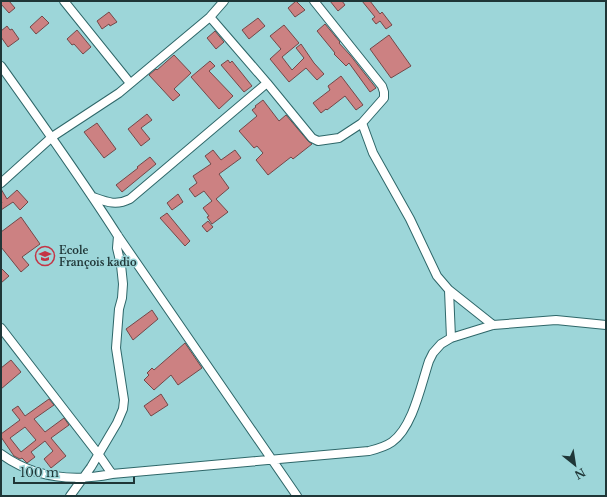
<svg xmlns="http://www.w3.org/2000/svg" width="607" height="497" font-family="'Libre Baskerville',serif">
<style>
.building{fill:#cc8182;stroke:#734849;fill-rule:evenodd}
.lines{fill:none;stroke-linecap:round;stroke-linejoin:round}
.minor-casing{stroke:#2e6769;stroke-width:10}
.minor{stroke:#fff;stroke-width:8}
.labels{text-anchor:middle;stroke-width:3;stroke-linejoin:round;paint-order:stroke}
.poi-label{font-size:10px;font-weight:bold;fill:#1f3637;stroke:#9dd6d9;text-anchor:start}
</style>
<rect width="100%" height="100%" fill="#9dd6d9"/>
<!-- building -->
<path class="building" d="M 1,1 L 9,1 L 15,8 L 9,13 L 1,4 Z
M 296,1 L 305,10 L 295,17 L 288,8 Z
M 330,1 L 342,1 L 345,5 L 338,11 Z
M 362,1 L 370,1 L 380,14 L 382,12 L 392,25 L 386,29 L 380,21 L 376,24 L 372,19 L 375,17 Z
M 109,12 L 117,22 L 110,26 L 109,24 L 102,29 L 97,21 Z
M 42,16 L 49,23 L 36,34 L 30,27 Z
M 258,18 L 265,26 L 249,39 L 242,30 Z
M 325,24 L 340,42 L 339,43 L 350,55 L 376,88 L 370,92 L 349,63 L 346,66 L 334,54 L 335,53 L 317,31 Z
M 284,25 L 299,43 L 282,57 L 292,70 L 304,58 L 296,48 L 301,44 L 314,63 L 324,74 L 317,80 L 306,68 L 289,82 L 270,59 L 281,49 L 270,36 Z
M 7,26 L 10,30 L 12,29 L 19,39 L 8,47 L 1,37 L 1,31 Z
M 77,30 L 91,47 L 83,54 L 74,44 L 72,45 L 67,39 Z
M 215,31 L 224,42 L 216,49 L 207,38 Z
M 389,35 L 411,66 L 391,78 L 370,49 Z
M 174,55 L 191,73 L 174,89 L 180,95 L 173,101 L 149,75 L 156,69 L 157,70 Z
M 228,60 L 230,63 L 232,61 L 252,86 L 244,92 L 221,65 Z
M 210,61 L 215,66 L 209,71 L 233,96 L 219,109 L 191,77 Z
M 341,76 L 363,105 L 356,110 L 345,96 L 327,110 L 326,109 L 321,113 L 313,103 L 330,90 L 328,86 Z
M 263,100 L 279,121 L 286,115 L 308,141 L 312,144 L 293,159 L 291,157 L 268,175 L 256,160 L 263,153 L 257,146 L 254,148 L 239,131 L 257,116 L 252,110 L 256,107 L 255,106 Z
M 147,114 L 152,120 L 141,128 L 150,139 L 141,146 L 128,129 Z
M 97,123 L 116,149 L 104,158 L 84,132 Z
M 213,150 L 221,160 L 235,150 L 241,158 L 219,174 L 229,188 L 216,199 L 228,212 L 212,224 L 207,217 L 209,216 L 203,208 L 212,201 L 204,191 L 195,197 L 189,189 L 197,183 L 193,176 L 211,164 L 205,156 Z
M 150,157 L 156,164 L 122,192 L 116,185 L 138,168 L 137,167 Z
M 1,189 L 7,199 L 17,190 L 28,202 L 20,210 L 13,202 L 1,210 L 1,204 L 2,203 L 1,201 Z
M 178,194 L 183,202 L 172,210 L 167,203 Z
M 167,213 L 190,241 L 185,246 L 160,218 Z
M 21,217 L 40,244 L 22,257 L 29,265 L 21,272 L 1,247 L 1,232 Z
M 208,221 L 213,227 L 207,232 L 202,226 Z
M 1,268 L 9,276 L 1,283 Z
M 152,310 L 158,319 L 133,340 L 126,329 Z
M 185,343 L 202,368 L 178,385 L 171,375 L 154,390 L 144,380 L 149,375 L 147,373 L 152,368 L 154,370 Z
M 11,360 L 21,372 L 1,389 L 1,368 Z
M 161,394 L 168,405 L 151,416 L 144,406 Z
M 49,399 L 54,405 L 34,419 L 45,432 L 64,418 L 69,425 L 51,438 L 66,456 L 51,468 L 44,459 L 53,451 L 45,441 L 31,452 L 35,457 L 27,463 L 22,458 L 20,459 L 14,456 L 1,437 L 1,434 L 20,420 L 12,410 L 18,406 L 25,416 ZM 25,427 L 36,440 L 21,452 L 10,438 Z"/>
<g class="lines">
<!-- minor casing -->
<g class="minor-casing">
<path id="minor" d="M 64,1 L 130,83
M 210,17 L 267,83 L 312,138 L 318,141 L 339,138 L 362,123 L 384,98 L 384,92 L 382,86 L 314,1
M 1,66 C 41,122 81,178 118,236 L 297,496
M 362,123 L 373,153 L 410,219 L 437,276 L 449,290 L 493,325
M 1,183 L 52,137 L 119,93 L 210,17 L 224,1
M 93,197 C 107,202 116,206 130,199 L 267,83
M 449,290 L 451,338
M 1,328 L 99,455 L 112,474
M 1,454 C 34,478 72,482 112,474 L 369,451 C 377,449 385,447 392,442 C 413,427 421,385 429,361 L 433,353 L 441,344 L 451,338 L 493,325 L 556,320 L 606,325
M 70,496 L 91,467 L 117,423 L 123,409 L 124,400 L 116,348 L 119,309 L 122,298 L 123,284 L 121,265 L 117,248 L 118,236"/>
</g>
<!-- minor -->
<use href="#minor" class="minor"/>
</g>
<!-- icons -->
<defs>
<g id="school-ring" transform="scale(1)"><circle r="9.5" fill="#9dd6d9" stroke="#c43445" stroke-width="1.5"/><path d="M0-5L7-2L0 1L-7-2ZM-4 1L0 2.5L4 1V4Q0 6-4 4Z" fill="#c43445"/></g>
</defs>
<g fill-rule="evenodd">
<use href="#school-ring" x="45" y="256"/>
</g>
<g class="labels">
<!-- poi labels -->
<g class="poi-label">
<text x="59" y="254">Ecole<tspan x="59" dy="12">François kadio</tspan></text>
</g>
</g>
<!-- border -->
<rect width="607" height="497" fill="none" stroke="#1f3637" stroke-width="4"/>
<!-- north arrow -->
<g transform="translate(575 465) rotate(150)" stroke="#9dd6d9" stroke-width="3" paint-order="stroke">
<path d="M0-3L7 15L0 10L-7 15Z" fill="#1f3637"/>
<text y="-6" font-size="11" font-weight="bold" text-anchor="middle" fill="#1f3637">N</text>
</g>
<!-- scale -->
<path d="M14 477v6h120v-6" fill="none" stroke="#1f3637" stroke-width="2"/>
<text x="20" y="477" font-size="12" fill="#1f3637" stroke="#9dd6d9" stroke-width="3" paint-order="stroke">100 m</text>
</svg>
